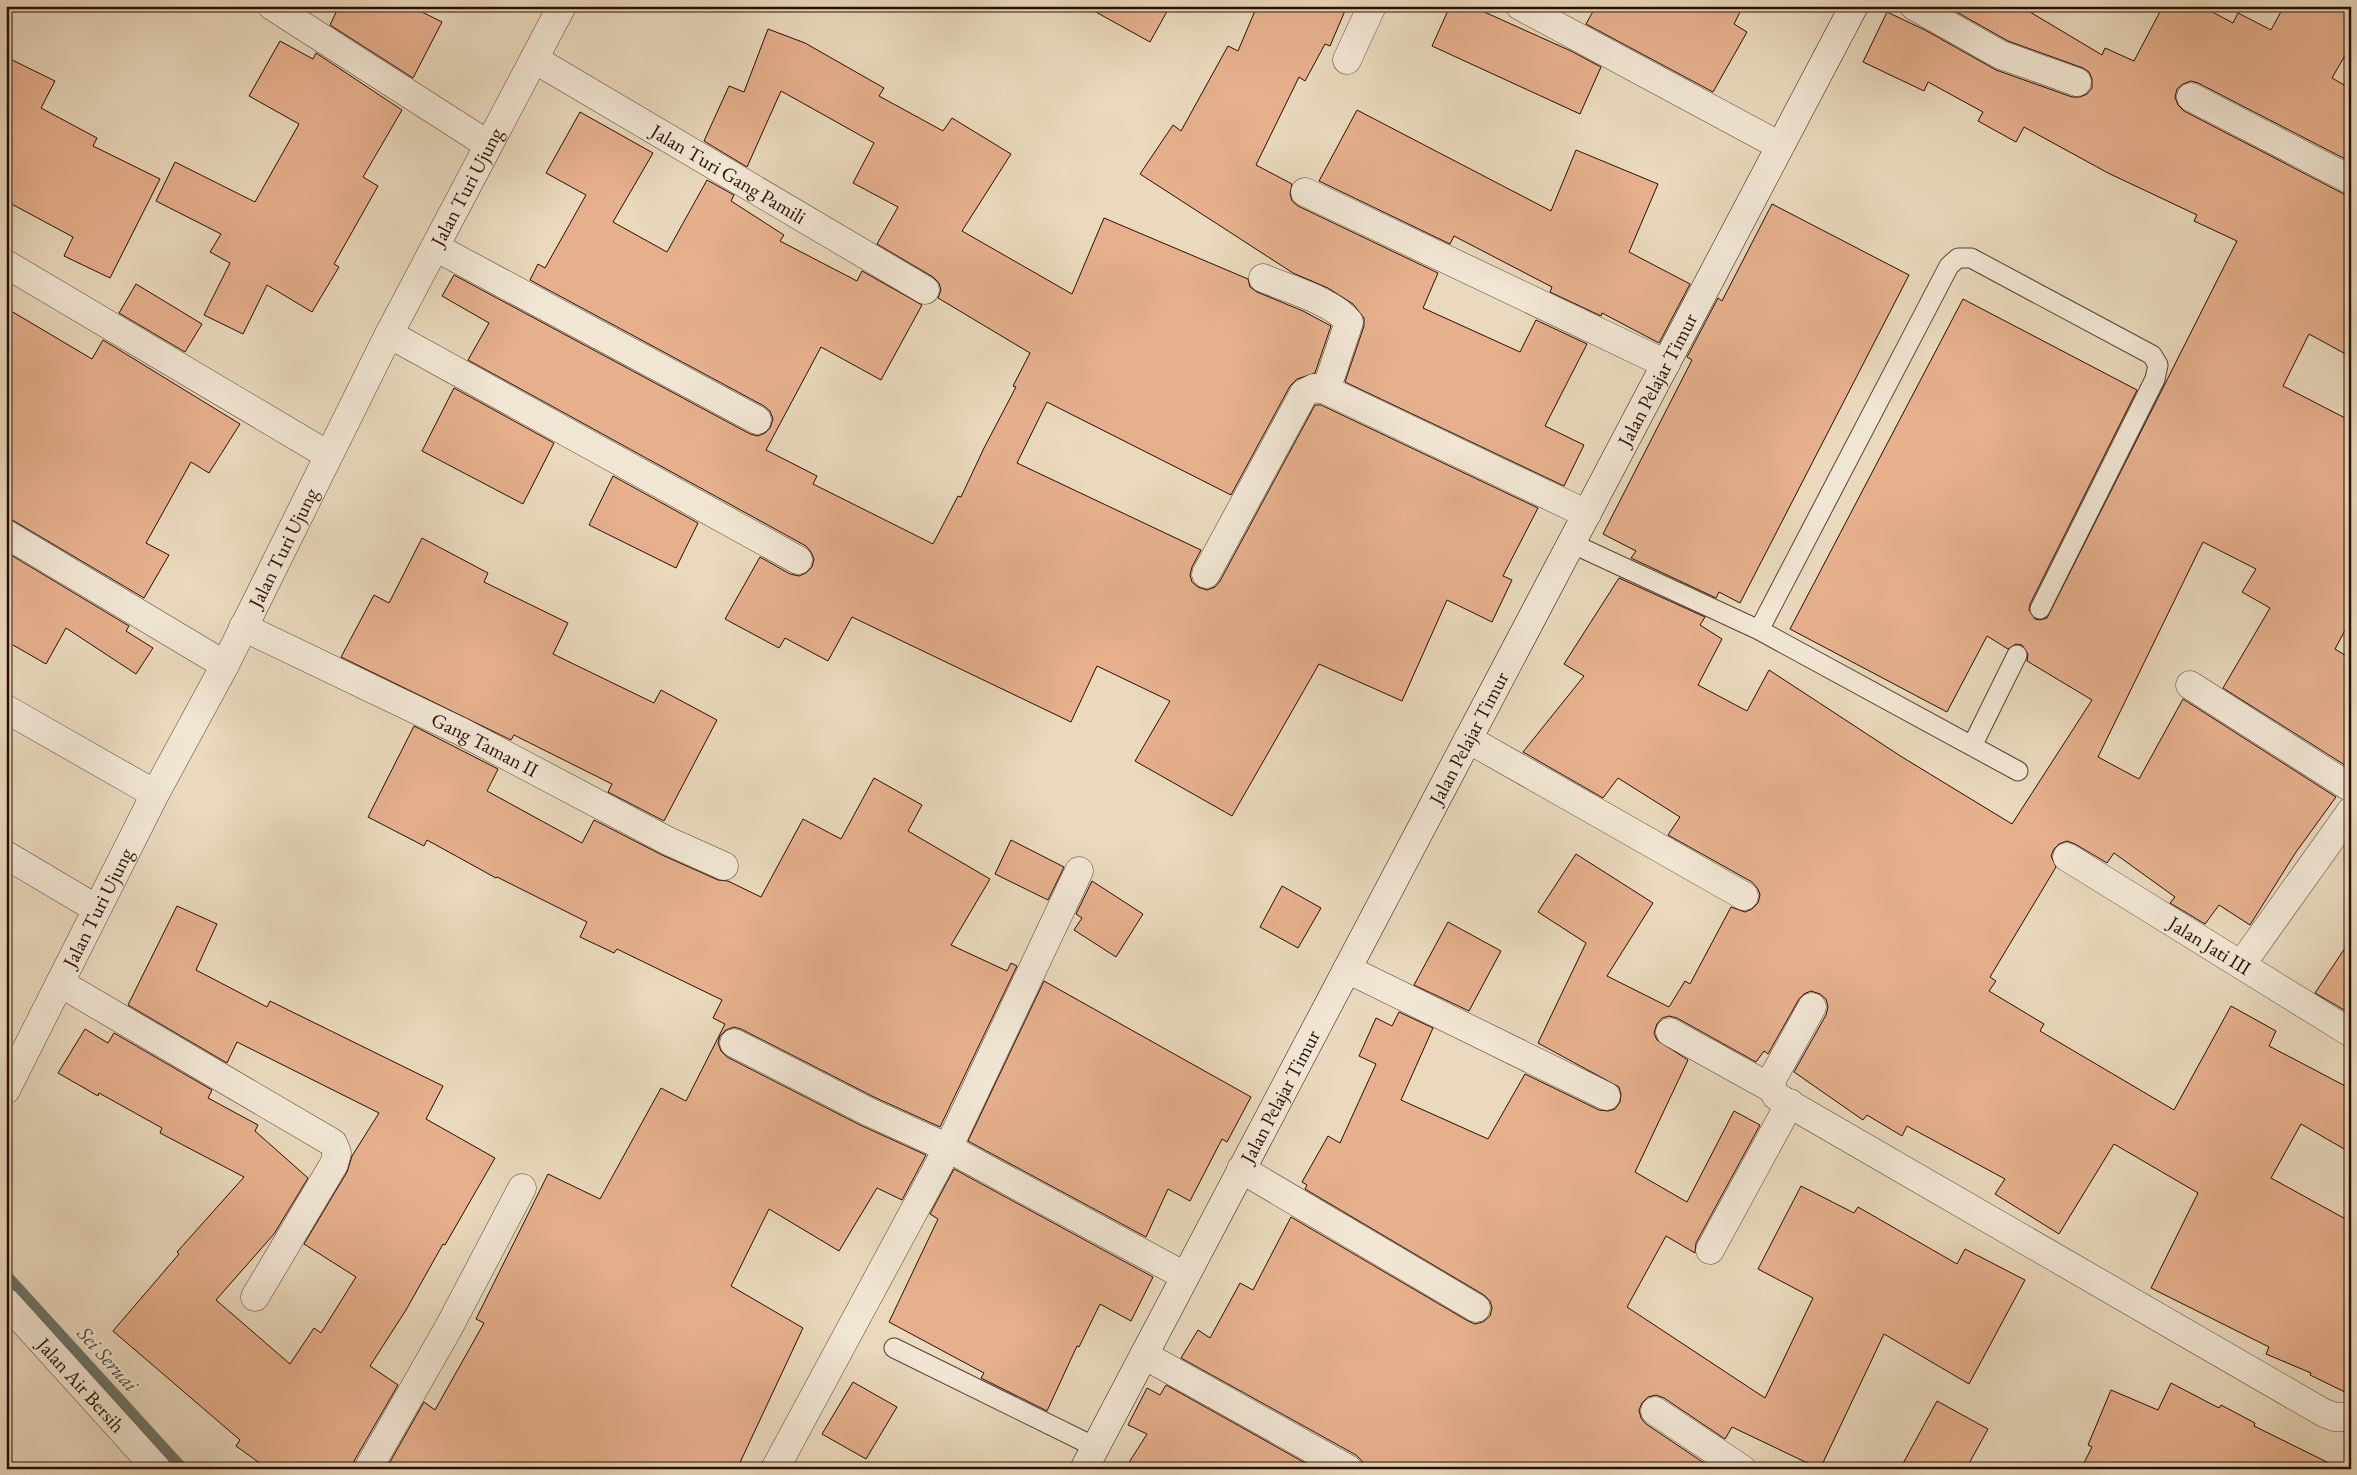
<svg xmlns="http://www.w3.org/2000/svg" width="2357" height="1475" font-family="'EB Garamond',serif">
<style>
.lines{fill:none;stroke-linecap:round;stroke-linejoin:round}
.stream{stroke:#6b756a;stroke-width:11}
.building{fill:#e6b08d;stroke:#280e02}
.lane-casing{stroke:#584131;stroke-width:21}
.street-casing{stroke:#584131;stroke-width:29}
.secondary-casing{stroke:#280e02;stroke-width:29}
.lane{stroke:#f1e6d4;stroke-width:19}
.street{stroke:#f1e6d4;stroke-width:28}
.secondary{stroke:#f1e6d4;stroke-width:28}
.labels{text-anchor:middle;stroke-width:4.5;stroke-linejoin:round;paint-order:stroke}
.street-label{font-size:20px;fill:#280e02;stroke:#f1e6d4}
.water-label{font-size:21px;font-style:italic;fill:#4f4a3f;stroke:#f1e6d4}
</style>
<rect width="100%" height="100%" fill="#ead9bd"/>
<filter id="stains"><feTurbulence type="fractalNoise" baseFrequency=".004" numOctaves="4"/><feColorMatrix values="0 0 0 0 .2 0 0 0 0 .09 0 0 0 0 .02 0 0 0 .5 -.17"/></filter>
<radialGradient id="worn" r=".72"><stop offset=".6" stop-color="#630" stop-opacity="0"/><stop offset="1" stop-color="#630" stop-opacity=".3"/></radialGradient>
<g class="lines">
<!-- stream -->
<path class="stream" d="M 6,1275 L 183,1469"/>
</g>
<!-- building -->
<path class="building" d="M 339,6 L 410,6 L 442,22 L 413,78 L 330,25 Z
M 1085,6 L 1170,6 L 1150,42 Z
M 1257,6 L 1347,6 L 1330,46 L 1325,44 L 1305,81 L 1299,77 L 1256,165 L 1292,184 L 1290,194 L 1292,201 L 1298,206 L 1438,273 L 1423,308 L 1520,352 L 1536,320 L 1587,344 L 1545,426 L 1584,445 L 1564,486 L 1345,382 L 1364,326 L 1364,318 L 1353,304 L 1328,288 L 1293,273 L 1140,174 L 1173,125 L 1181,131 L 1228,46 L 1238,51 Z
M 1450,6 L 1471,6 L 1571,51 L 1601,67 L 1580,114 L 1432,46 Z
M 1596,6 L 1743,6 L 1734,24 L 1747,32 L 1713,92 L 1586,24 Z
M 1946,6 L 2020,6 L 2102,55 L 2105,48 L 2134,61 L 2163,6 L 2201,6 L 2233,23 L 2238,13 L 2271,30 L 2284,6 L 2351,6 L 2351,45 L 2332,78 L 2351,89 L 2351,162 L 2198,83 L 2191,81 L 2183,84 L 2177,89 L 2175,97 L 2178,105 L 2184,111 L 2344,194 L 2351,195 L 2351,357 L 2309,334 L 2283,386 L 2351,421 L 2351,619 L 2335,649 L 2351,659 L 2351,769 L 2223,688 L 2270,608 L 2242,592 L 2256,569 L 2203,542 L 2098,757 L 2139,779 L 2183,699 L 2336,797 L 2296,852 L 2250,925 L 2219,905 L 2205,924 L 2170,903 L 2175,897 L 2114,853 L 2107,863 L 2075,844 L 2067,841 L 2059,844 L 2054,849 L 2051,856 L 2056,867 L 1990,977 L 1996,981 L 1989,991 L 2044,1024 L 2040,1031 L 2174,1110 L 2231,1006 L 2276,1031 L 2269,1046 L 2351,1089 L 2351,1153 L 2301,1124 L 2271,1178 L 2351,1222 L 2351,1395 L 2310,1375 L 2311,1373 L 2266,1354 L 2269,1347 L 2151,1288 L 2198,1193 L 2114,1144 L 2059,1234 L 1995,1194 L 2005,1179 L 1907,1126 L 1902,1136 L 1867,1115 L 1863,1120 L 1794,1072 L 1826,1015 L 1828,1007 L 1826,999 L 1820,994 L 1811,991 L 1804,994 L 1799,999 L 1768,1054 L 1764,1051 L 1756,1062 L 1677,1018 L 1669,1016 L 1662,1018 L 1657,1024 L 1654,1033 L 1657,1040 L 1688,1060 L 1635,1172 L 1687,1202 L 1734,1111 L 1760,1125 L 1696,1243 L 1695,1253 L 1666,1236 L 1627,1307 L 1765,1398 L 1813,1298 L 1758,1269 L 1801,1186 L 1854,1213 L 1858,1207 L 1957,1264 L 1965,1249 L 2025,1280 L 1969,1384 L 1884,1334 L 1820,1469 L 1732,1427 L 1725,1439 L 1664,1398 L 1656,1395 L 1648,1397 L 1642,1403 L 1639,1410 L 1641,1418 L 1646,1424 L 1707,1465 L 1704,1469 L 1364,1469 L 1362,1461 L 1356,1455 L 1181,1358 L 1198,1330 L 1210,1338 L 1240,1283 L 1253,1290 L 1291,1217 L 1468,1321 L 1475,1324 L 1483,1322 L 1490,1316 L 1492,1308 L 1490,1301 L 1484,1295 L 1305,1189 L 1307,1185 L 1302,1182 L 1328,1136 L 1340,1143 L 1376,1064 L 1359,1056 L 1376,1018 L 1392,1026 L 1399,1012 L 1433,1028 L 1401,1100 L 1488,1139 L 1525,1074 L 1599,1110 L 1608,1111 L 1615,1109 L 1620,1102 L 1621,1094 L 1619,1087 L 1538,1043 L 1586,943 L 1538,912 L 1576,854 L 1653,903 L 1607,976 L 1669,1007 L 1685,981 L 1690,984 L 1731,907 L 1745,912 L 1752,909 L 1758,903 L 1760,895 L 1758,889 L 1752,882 L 1668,835 L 1680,817 L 1618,778 L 1603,798 L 1523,752 L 1584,676 L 1564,664 L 1619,578 L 1705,617 L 1700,625 L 1722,639 L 1698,685 L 1747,711 L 1769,670 L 1902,757 L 2012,824 L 2092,700 L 2027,661 L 2028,654 L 2022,645 L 2016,644 L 2008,649 L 1987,636 L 1947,712 L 1790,629 L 1963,299 L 2137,390 L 2030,604 L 2029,610 L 2035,619 L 2040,620 L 2047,618 L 2237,241 L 2194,221 L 2197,215 L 2108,173 L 2024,127 L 2016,142 L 1978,121 L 1983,112 L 1928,82 L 1924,91 L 1863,62 L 1887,12 L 1925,30 L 1996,70 L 2072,97 L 2080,97 L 2087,94 L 2092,88 L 2092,79 L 2089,72 L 2083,68 L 2008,41 Z
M 768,29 L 805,43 L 884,88 L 879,96 L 943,131 L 952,118 L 1011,154 L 962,231 L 1072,294 L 1104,218 L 1248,279 L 1250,287 L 1257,292 L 1303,311 L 1331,326 L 1315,373 L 1297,379 L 1290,386 L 1231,495 L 1047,402 L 1017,463 L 1201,550 L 1192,567 L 1190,575 L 1192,582 L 1198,587 L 1207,590 L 1215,587 L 1220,581 L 1315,405 L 1321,405 L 1538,508 L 1503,576 L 1512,580 L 1492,622 L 1447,600 L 1402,701 L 1319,664 L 1232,816 L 1135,761 L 1170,701 L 1097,666 L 1071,722 L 852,617 L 828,661 L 785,638 L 779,648 L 725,619 L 760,557 L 790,574 L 799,576 L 806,573 L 812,567 L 814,559 L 811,552 L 806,546 L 468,360 L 489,323 L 442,296 L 454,275 L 750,434 L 758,436 L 765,433 L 770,428 L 773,419 L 770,411 L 764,406 L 530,280 L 538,264 L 545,268 L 586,195 L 546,173 L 580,112 L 653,153 L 613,222 L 667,252 L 707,180 L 734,195 L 731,201 L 784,235 L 780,241 L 857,281 L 862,271 L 922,305 L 881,380 L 821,347 L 766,450 L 817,476 L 813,484 L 933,544 L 958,496 L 961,497 L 984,448 L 1016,387 L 1013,386 L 1030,353 L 938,298 L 941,290 L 939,283 L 933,277 L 877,244 L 898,207 L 853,183 L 874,143 L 781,91 L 747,167 L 704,141 L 729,86 L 744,92 Z
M 280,41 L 313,59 L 316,53 L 402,110 L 363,177 L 378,186 L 334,264 L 339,267 L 312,312 L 267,285 L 243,334 L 204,315 L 230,263 L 210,252 L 221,234 L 156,201 L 175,162 L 255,202 L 299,124 L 249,96 Z
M 6,57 L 55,81 L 41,108 L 97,138 L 93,146 L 160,179 L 110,278 L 64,256 L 73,237 L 6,201 Z
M 1357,110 L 1551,211 L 1576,150 L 1658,184 L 1629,252 L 1690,284 L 1659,343 L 1602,313 L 1601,316 L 1550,292 L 1552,287 L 1454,236 L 1450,244 L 1319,181 Z
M 1772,204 L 1909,275 L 1740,603 L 1719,592 L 1716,598 L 1631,558 L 1636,551 L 1603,534 L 1692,360 L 1687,357 L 1718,298 L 1722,301 Z
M 136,284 L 202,324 L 185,352 L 119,313 Z
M 6,308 L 92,359 L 103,340 L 240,424 L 209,473 L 191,462 L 146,543 L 169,555 L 144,598 L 14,521 L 6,518 Z
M 454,388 L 554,443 L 523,504 L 422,451 Z
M 613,476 L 698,523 L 676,568 L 589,525 Z
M 422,538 L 488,573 L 484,582 L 568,623 L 553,654 L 654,703 L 661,690 L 717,720 L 664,821 L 608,792 L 612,784 L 514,735 L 511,740 L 341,657 L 374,595 L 389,603 Z
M 6,552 L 129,626 L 126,631 L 153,648 L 136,674 L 66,628 L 46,664 L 6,641 Z
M 414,726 L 498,769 L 487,791 L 582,843 L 594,820 L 662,855 L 718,880 L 728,881 L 761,897 L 803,819 L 841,839 L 874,778 L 922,805 L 908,831 L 990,879 L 951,945 L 1007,971 L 1011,963 L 1017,966 L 940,1127 L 874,1097 L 741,1029 L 734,1027 L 726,1030 L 720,1036 L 718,1043 L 721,1051 L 727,1057 L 860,1125 L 926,1155 L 902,1200 L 877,1188 L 839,1251 L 769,1209 L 731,1286 L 803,1328 L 737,1469 L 386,1469 L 424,1402 L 435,1410 L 484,1323 L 476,1319 L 548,1174 L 600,1199 L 661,1088 L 686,1101 L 725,1024 L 713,1018 L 722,1000 L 617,949 L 614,953 L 580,937 L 587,922 L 497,877 L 496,878 L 427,840 L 424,846 L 368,817 Z
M 1011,840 L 1064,867 L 1048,900 L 995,874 Z
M 1092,881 L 1143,914 L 1116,957 L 1074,930 L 1082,918 L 1076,914 Z
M 1282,886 L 1321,908 L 1298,948 L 1260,927 Z
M 177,906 L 217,924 L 196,970 L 267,1007 L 270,1001 L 443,1086 L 426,1119 L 495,1158 L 445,1245 L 443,1244 L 406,1310 L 370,1366 L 398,1385 L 354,1461 L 352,1469 L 268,1469 L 236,1446 L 240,1440 L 113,1331 L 179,1254 L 177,1252 L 244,1177 L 160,1133 L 162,1128 L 99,1093 L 98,1096 L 58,1073 L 85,1029 L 108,1043 L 114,1033 L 212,1090 L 208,1098 L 258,1125 L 255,1131 L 308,1178 L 274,1234 L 216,1300 L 290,1364 L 314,1328 L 321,1333 L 356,1277 L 304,1244 L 347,1172 L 352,1156 L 379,1113 L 237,1042 L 227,1063 L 128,1005 Z
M 1448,922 L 1501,951 L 1469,1011 L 1414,985 Z
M 2351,939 L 2351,1014 L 2315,993 Z
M 1044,981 L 1251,1097 L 1227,1142 L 1222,1139 L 1190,1201 L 1168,1189 L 1146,1237 L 968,1141 Z
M 954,1169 L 1153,1277 L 1131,1321 L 1100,1304 L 1079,1347 L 1077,1346 L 1047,1411 L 981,1378 L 984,1373 L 889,1322 L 938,1219 L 930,1214 Z
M 853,1382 L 897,1407 L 866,1459 L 822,1434 Z
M 2171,1383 L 2219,1408 L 2221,1405 L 2255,1423 L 2254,1426 L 2341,1469 L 2081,1469 L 2092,1447 L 2088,1445 L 2111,1390 L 2158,1410 Z
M 1166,1385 L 1316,1469 L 1125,1469 L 1147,1434 L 1128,1425 L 1147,1388 L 1160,1395 Z
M 1937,1401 L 1988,1429 L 1966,1469 L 1900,1469 Z"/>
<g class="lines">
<!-- lane casing -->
<g class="lane-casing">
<path id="lane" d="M 1571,543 L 1759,630 L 1949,266 L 1958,258 L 1971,258 L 2152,355 L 2158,365 L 2155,379 L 2040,609
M 1759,630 L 2018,771
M 1972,746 L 2017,655
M 894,1348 L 1095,1447"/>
</g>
<!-- street casing -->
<g class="street-casing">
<g id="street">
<path d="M 272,6 L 487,144"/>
<path d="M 1520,6 L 1780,146"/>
<path d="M 1914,6 L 2001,55 L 2077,82"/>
<path id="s1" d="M 534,59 L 925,290"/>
<path d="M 1347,60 L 1372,6"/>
<path d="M 2191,97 L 2351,180"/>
<path d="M 1305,192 L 1666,364"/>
<path d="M 435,247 L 757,420"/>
<path d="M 6,264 L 328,455"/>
<path d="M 1263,278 C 1288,289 1333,301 1349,322 L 1326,390"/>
<path d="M 389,334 L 798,560"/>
<path d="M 6,534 L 225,665"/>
<path d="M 1206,574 L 1304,393 L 1314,388 L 1326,390 L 1587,514"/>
<path id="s2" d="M 243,627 L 462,732 L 668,841 L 724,866"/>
<path d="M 2190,685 L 2351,788"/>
<path d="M 6,709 L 155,794"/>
<path d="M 1468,739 L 1744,896"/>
<path d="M 6,855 L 97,909"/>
<path id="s3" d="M 2067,857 L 2351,1033"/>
<path d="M 2241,965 L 2351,811"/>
<path d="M 1347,969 L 1606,1096"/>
<path d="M 60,983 L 333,1143 L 337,1153 L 334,1164 L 255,1297"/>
<path d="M 1812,1007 L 1770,1083 L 1776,1096 L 2324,1413 L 2335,1417 L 2351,1417"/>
<path d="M 1670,1032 L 1771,1088"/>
<path d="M 734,1043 L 867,1111 L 948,1148 L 1185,1276"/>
<path id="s4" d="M 6,1090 L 155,794 L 225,665 L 389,334 L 562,6"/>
<path d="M 1241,1169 L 1476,1308"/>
<path d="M 1710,1250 L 1790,1103"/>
<path id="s5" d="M 6,1302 L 157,1469"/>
<path d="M 1144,1355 L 1348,1469"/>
<path d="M 1655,1411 L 1742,1469"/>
<path d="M 368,1469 L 449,1327 L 522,1188"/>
<path d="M 775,1469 L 948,1148 L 1079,871"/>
</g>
</g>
<!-- secondary casing -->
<g class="secondary-casing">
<g id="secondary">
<path id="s6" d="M 1084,1469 L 1854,6"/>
</g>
</g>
<!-- lane -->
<use href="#lane" class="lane"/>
<!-- street -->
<use href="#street" class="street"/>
<!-- secondary -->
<use href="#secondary" class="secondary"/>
</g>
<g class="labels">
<!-- street labels -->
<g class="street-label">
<text dy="7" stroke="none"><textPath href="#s1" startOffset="226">Jalan Turi Gang Pamili</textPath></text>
<text dy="7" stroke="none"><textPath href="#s4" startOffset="1014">Jalan Turi Ujung</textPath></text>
<text dy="7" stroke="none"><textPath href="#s6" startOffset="1231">Jalan Pelajar Timur</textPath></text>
<text dy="7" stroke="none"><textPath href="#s4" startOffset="609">Jalan Turi Ujung</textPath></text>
<text dy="7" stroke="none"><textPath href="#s6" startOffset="826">Jalan Pelajar Timur</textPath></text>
<text dy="7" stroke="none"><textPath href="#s2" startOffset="269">Gang Taman II</textPath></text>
<text dy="7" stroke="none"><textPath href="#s4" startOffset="204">Jalan Turi Ujung</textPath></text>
<text dy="7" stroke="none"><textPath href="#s3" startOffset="168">Jalan Jati III</textPath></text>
<text dy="7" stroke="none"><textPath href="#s6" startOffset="421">Jalan Pelajar Timur</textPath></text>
<text dy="7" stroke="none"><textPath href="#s5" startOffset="112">Jalan Air Bersih</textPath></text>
</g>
<!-- water labels -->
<g class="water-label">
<text transform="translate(108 1359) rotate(48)" y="7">Sei Seruai</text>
</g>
</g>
<!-- margin -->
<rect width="2357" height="1475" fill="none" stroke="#ead9bd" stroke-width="25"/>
<rect x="8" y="8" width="2342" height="1460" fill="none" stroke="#280e02" stroke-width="2.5"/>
<rect x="12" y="12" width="2332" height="1450" fill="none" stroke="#280e02"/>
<rect width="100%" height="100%" filter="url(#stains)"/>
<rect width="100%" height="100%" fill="url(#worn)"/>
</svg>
